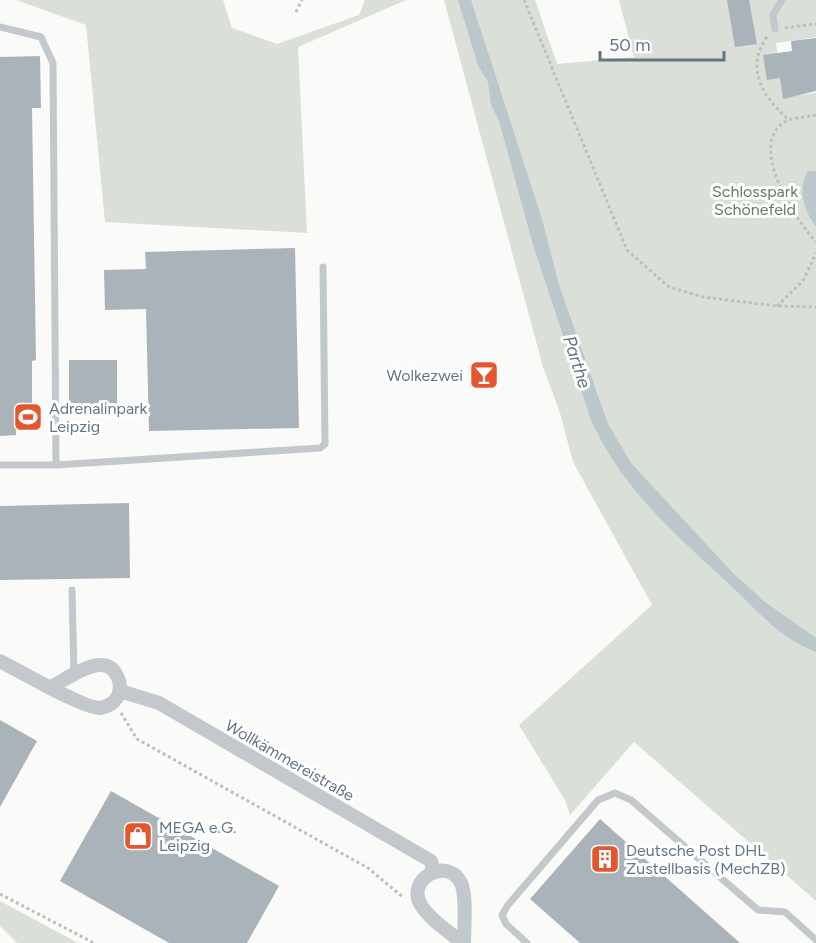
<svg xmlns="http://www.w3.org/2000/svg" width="816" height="943" font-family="Figtree,sans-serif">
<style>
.green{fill:#dadfd7}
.water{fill:#bbc7cb}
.building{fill:#aab3b9}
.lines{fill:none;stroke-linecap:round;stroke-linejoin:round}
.path{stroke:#bbbfc2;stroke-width:3;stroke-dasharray:3 3;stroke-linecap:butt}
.lane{stroke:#c3c8cc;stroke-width:7}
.street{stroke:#c3c8cc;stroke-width:14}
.labels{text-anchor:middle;stroke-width:6;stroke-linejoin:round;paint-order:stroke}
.park-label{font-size:16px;fill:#687a64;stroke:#fff}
.poi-label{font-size:16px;fill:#657683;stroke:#fff;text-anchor:start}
.street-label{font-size:16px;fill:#657683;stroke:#fff}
.water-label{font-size:18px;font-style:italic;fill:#60757c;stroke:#fff}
</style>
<rect width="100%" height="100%" fill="#fafaf8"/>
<!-- green -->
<path class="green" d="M 16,0 L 223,0 L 232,28 L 277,44 L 359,15 L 365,0 L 406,0 L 298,47 L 307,233 L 105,222 L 86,25 Z
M 444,0 L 535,0 L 557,64 L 634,57 L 619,0 L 816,0 L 816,37 L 776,43 L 783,97 L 816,93 L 816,901 L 634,742 L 570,815 L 565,800 L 519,725 L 652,605 L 573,462 L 560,413 L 543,367 Z
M 0,901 L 78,943 L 17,943 L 0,926 Z"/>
<!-- water -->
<path class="water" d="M 458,0 L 471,0 L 542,219 L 559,285 L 608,424 L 631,463 L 733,573 L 765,602 L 816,638 L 816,652 C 778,637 759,612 730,585 C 675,534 622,489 591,420 L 533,245 L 499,121 L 491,105 L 488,82 L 478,65 Z
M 808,171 L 816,171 L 816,227 C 804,210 797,189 808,171 Z"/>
<!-- building -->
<path class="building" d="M 727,0 L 749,0 L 757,44 L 735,47 Z
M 816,38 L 816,91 L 783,99 L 780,78 L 767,80 L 763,55 L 792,51 L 791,41 Z
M 40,56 L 41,108 L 32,108 L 36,360 L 32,361 L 32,408 L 40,408 L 40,422 L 16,422 L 16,435 L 0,436 L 0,57 Z
M 295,248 L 299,428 L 149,431 L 146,309 L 105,310 L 104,270 L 146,269 L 145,252 Z
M 69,360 L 117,360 L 117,411 L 69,411 Z
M 129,503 L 130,578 L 0,580 L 0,506 Z
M 0,720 L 37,741 L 0,807 Z
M 111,791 L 279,886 L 247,943 L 169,943 L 60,881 Z
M 600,819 L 740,943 L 580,943 L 530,899 Z"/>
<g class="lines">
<!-- path -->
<path class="path" d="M 524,0 L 627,250 L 669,287 L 703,297 L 777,306 L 816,307
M 296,12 L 302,0
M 785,28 L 816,24
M 767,37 C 744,69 764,98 789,120
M 816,115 C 808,117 796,117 788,120 C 744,142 795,219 816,242
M 777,306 L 803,281 L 816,253
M 121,713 L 137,739 L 368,868 L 404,898
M 0,894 L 94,943"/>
<!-- lane -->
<path class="lane" d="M 0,27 L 41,37 L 53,63 L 56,465 L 0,465
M 775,29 L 773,15 L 782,0
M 56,465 L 320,448 L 325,444 L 323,267
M 72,590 L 74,675
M 527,943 L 506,924 L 502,915 L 508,905 L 598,800 L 615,793 L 631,800 L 758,910 L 785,912 L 816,940"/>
<!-- street -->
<path class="street" d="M 0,661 C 18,670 84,709 100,708 C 108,707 114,703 118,696 C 120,690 121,684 118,678 C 106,648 69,678 51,687
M 120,691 L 159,703 L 431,861 L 433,871
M 462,943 C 450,932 430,920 421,905 C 405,880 447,855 461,883 C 467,896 464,928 464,943"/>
</g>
<!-- icons -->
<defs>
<g id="bar-square" transform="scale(1.5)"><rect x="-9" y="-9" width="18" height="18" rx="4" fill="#e4572e" stroke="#fff"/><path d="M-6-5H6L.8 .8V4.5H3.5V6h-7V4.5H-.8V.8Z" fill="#fff"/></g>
<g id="stadium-square" transform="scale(1.5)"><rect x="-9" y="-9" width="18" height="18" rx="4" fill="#e4572e" stroke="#fff"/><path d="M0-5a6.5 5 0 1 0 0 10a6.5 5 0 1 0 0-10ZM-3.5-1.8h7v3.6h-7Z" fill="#fff"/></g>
<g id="shop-square" transform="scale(1.5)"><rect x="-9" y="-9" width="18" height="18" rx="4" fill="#e4572e" stroke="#fff"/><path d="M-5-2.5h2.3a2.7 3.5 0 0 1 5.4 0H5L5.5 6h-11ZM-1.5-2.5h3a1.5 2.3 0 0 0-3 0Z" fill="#fff"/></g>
<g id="building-square" transform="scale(1.5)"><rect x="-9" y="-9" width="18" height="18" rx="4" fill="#e4572e" stroke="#fff"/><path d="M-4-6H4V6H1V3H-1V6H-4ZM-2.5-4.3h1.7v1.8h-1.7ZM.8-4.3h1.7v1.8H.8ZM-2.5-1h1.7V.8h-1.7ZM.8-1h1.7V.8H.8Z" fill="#fff"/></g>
</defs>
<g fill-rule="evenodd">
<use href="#bar-square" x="484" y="375"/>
<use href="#stadium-square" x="28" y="417"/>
<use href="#shop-square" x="138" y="836"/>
<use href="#building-square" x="605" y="859"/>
</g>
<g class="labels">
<!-- park labels -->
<g class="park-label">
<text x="755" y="197">Schlosspark<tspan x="755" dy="18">Schönefeld</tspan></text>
</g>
<!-- poi labels -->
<g class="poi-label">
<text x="463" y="381" text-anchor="end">Wolkezwei</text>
<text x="49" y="414">Adrenalinpark<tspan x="49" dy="18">Leipzig</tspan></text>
<text x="159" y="833">MEGA e.G.<tspan x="159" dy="18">Leipzig</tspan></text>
<text x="626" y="856">Deutsche Post DHL<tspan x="626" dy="18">Zustellbasis (MechZB)</tspan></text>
</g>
<!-- street labels -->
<g class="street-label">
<text transform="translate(290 760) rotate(30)" y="6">Wollkämmereistraße</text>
</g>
<!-- water labels -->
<g class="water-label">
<text transform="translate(577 362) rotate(72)" y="6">Parthe</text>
</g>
</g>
<!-- scale -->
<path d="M600 51v9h124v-9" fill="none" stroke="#657683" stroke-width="3"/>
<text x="609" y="51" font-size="18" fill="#657683" stroke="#ffffff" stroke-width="4.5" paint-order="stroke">50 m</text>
</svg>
